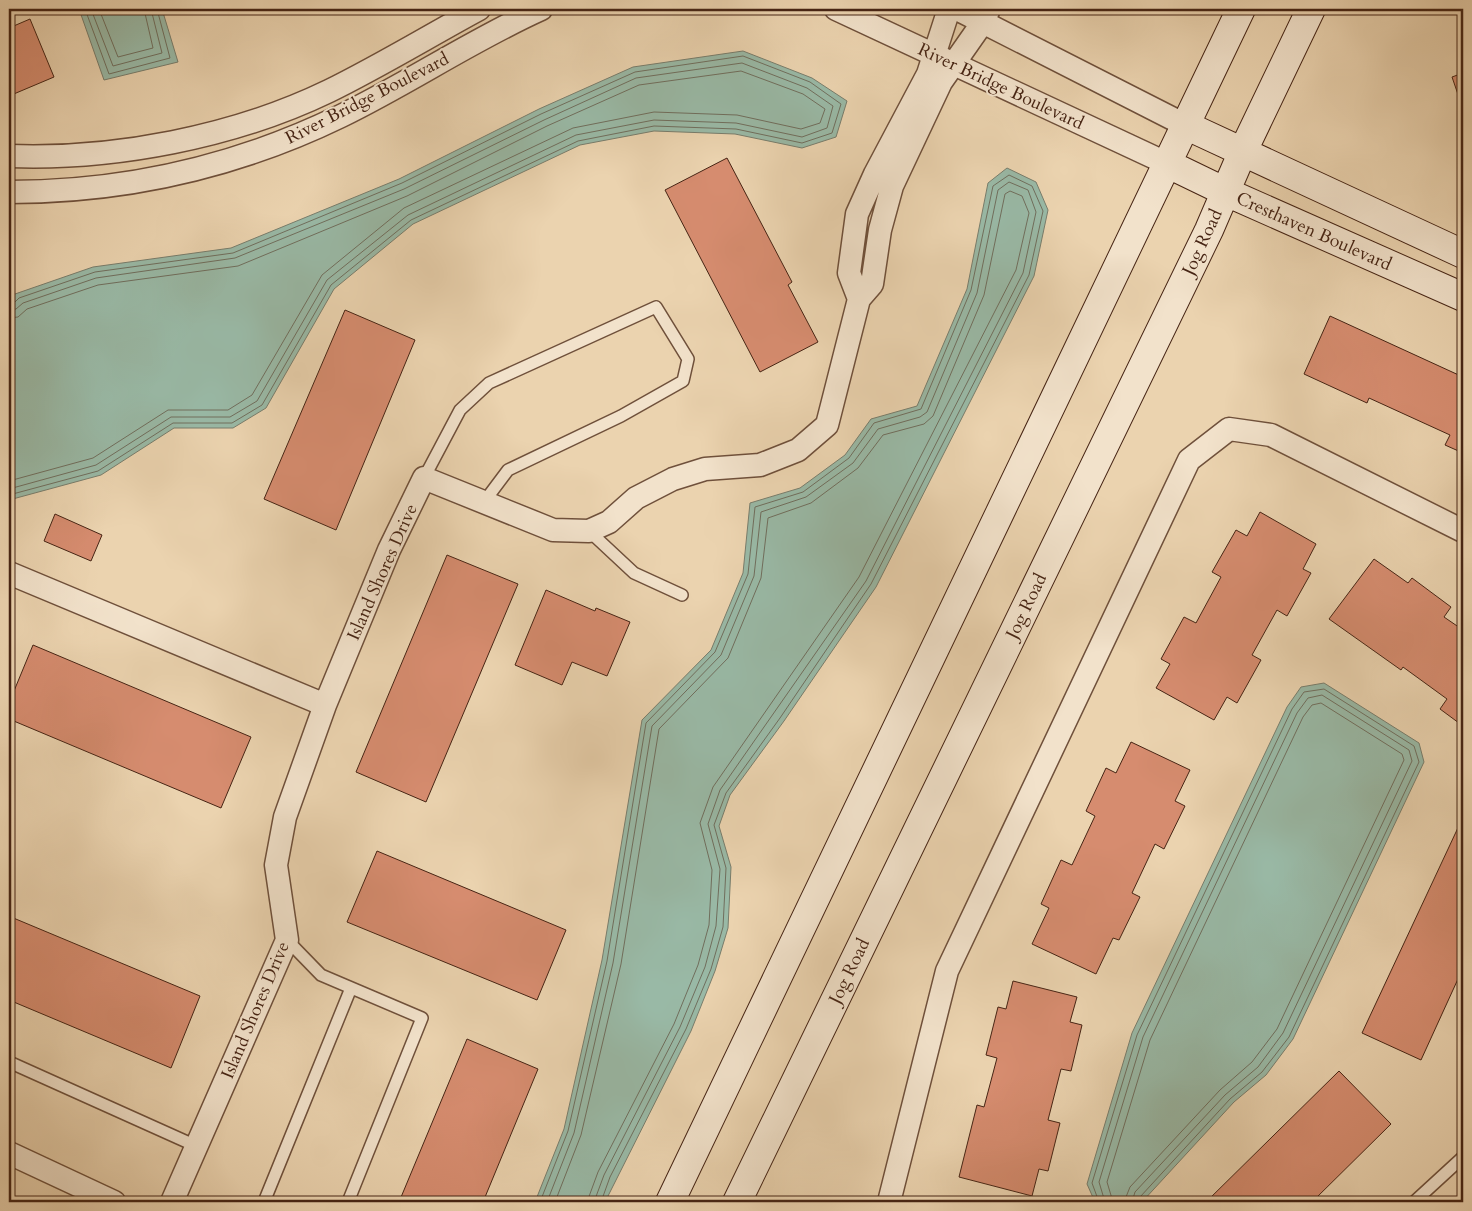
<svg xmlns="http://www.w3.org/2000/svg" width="1472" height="1211" font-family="Cardo,serif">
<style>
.water{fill:#99b9a6;stroke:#787d6c}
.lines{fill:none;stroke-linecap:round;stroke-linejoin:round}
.shore{stroke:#706e5d;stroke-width:1}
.building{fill:#d68c6f;stroke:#462414}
.lane-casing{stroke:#6f503b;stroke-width:14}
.street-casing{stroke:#6f503b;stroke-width:25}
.secondary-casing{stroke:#462414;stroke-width:30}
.lane{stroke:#f2e2cb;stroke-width:11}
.street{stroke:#f2e2cb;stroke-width:22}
.secondary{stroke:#f2e2cb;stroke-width:28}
.labels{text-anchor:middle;stroke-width:4;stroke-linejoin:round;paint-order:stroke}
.street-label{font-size:18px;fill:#462414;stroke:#f2e2cb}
</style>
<rect width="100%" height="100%" fill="#ebd3af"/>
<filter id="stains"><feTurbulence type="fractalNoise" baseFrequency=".004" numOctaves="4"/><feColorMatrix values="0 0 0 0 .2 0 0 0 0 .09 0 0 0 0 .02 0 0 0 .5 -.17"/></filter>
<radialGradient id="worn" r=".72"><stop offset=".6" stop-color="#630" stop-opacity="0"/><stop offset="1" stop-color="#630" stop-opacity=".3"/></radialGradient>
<!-- water -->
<path class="water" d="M 79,9 L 162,9 L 178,62 L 104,80 Z
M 743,51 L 812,78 L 847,101 L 836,137 L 802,148 L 735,134 L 654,131 L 580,145 L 413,224 L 334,289 L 266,408 L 233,428 L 174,428 L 101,475 L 9,500 L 9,302 L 15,294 L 93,267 L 231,248 L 399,179 L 539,109 L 633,67 Z
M 1007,168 L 1036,182 L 1048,210 L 1034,276 L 876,587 L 784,721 L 730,795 L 719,826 L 731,867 L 728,928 L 715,971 L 691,1031 L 605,1202 L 535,1202 L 564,1129 L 602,960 L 642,720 L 711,650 L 743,573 L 750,503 L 800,488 L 845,455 L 871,419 L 917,406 L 967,289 L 988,183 Z
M 1324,683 L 1419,743 L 1424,762 L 1293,1039 L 1266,1075 L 1234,1102 L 1142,1202 L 1095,1202 L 1087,1184 L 1132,1033 L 1287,707 L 1301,687 Z"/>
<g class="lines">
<!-- shore -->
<path class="shore" d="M 85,9 L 109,74 L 170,58 L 157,9
M 91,9 L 113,66 L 162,53 L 151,9
M 99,9 L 118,57 L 153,48 L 144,9
M 9,304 L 14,303 L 19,298 L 95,272 L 233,253 L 402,183 L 541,114 L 635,72 L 743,56 L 810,82 L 841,104 L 832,133 L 802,143 L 736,129 L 654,126 L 578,141 L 411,220 L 331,285 L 262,405 L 232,423 L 173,423 L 98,471 L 9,495
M 9,311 L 16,309 L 23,303 L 96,278 L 235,258 L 404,189 L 544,120 L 636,78 L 742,63 L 807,88 L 833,106 L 827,128 L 802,137 L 736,123 L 654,120 L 576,135 L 408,215 L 327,280 L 257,401 L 230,417 L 171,417 L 96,465 L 9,489
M 9,318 L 18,317 L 27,309 L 98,285 L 238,266 L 407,196 L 547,126 L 639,85 L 741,71 L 803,94 L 825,109 L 820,123 L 801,129 L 737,115 L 654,112 L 573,128 L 404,208 L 322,275 L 252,395 L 228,410 L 168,410 L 93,458 L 9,481
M 540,1202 L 568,1131 L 607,961 L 646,723 L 715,652 L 748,574 L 755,507 L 803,492 L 849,458 L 874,423 L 921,409 L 971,290 L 993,186 L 1009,175 L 1032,186 L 1043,211 L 1029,275 L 871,584 L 780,718 L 726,793 L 714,825 L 726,868 L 723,927 L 711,969 L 686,1029 L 610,1177 L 601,1202
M 547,1202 L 574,1133 L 613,963 L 652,726 L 721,655 L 754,576 L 761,512 L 806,497 L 853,463 L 878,429 L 920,417 L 927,412 L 977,293 L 998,190 L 1009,182 L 1028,190 L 1036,212 L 1023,273 L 866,581 L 720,790 L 708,824 L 720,869 L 716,926 L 705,967 L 680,1027 L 604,1175 L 594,1202
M 555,1202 L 581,1135 L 621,964 L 659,729 L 728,658 L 761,578 L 768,518 L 811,503 L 858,468 L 883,435 L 924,424 L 933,416 L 984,295 L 1005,194 L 1010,191 L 1022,196 L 1029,213 L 1016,270 L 859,577 L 713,787 L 700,823 L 712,870 L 709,925 L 698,965 L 674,1024 L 598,1172 L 587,1202
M 1099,1202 L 1092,1183 L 1137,1035 L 1292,709 L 1304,692 L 1324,689 L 1414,746 L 1419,762 L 1289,1037 L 1262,1072 L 1230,1099 L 1140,1197 L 1138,1202
M 1105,1202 L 1099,1182 L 1143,1037 L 1297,713 L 1308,698 L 1322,695 L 1409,750 L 1412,761 L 1283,1033 L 1258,1067 L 1225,1095 L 1135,1192 L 1132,1202
M 1113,1202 L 1107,1182 L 1150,1040 L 1303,717 L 1312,705 L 1321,703 L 1402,754 L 1404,760 L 1277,1029 L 1252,1062 L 1220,1090 L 1130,1187 L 1124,1202"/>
</g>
<!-- building -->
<path class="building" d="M 30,19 L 54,77 L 9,96 L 9,28 Z
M 1463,73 L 1463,109 L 1452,77 Z
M 727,158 L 792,282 L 788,285 L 818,342 L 760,372 L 665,190 Z
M 345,310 L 415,340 L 336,530 L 264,499 Z
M 1330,316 L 1463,377 L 1463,453 L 1445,445 L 1450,435 L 1369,398 L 1367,403 L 1304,374 Z
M 1260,512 L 1316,544 L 1303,569 L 1311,573 L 1287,616 L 1277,610 L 1252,655 L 1261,660 L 1237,703 L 1227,697 L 1214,720 L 1156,688 L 1170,664 L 1161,659 L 1184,617 L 1196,623 L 1221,577 L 1212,572 L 1236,530 L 1247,536 Z
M 55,514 L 102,535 L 91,561 L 44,541 Z
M 447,555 L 518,584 L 426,802 L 356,772 Z
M 1374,559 L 1408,583 L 1412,578 L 1451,607 L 1444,617 L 1463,630 L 1463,726 L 1440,709 L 1447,699 L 1403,667 L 1401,670 L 1329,619 Z
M 546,590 L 595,611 L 596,608 L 630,622 L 607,676 L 572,662 L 562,685 L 515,665 Z
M 33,645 L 251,737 L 221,808 L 9,719 L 9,703 Z
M 1131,742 L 1190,770 L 1175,801 L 1185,806 L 1164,849 L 1155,844 L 1132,893 L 1140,897 L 1119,940 L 1113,938 L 1096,974 L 1032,944 L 1049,908 L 1041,904 L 1061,860 L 1072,865 L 1095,816 L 1086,811 L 1106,768 L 1116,773 Z
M 1463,817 L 1463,968 L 1421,1060 L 1362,1033 Z
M 377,851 L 566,930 L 537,1000 L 347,922 Z
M 11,917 L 200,996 L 171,1068 L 9,1000 L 9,921 Z
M 1013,981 L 1077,997 L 1070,1022 L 1082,1025 L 1071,1071 L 1061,1069 L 1048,1120 L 1060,1123 L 1048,1171 L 1039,1169 L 1032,1196 L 959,1177 L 977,1105 L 984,1107 L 997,1058 L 986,1055 L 998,1007 L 1006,1009 Z
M 467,1039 L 538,1069 L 483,1202 L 399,1202 Z
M 1339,1071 L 1391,1124 L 1312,1202 L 1206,1202 Z"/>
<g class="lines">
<!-- lane casing -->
<g class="lane-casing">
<path id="lane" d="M 424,478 L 460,410 L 489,383 L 656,307 L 688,359 L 683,381 L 621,416 L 508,470 L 484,502
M 589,531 L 634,573 L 682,595
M 287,940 L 321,975 L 422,1018 L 348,1202
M 9,1062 L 196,1146
M 264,1202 L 351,988
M 1414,1202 L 1463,1157"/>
</g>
<!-- street casing -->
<g class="street-casing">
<path id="street" d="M 836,9 L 1166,163
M 957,9 L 1185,125
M 9,156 C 114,160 234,137 329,91 C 380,66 429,36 479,9
M 9,192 C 125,192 236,167 341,116 C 409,83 472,40 541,9
M 859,299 L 849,273 L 857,214 L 875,174 L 928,74 L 949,9
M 9,573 L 325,705
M 9,1153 L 114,1202
M 172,1202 L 287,940 L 276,865 L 285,817 L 325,705 L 389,550 L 424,478 L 553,530 L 589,531 L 609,522 L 636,498 L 673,479 L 705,469 L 760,465 L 798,450 L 827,425 L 859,299 L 872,284 L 880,230 L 892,186 L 941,82 L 983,22 L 989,9
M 889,1202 L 947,971 L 1189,460 L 1229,429 L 1271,435 L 1463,531"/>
</g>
<!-- secondary casing -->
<g class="secondary-casing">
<path id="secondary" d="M 1185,125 L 1463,254
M 1166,163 L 1226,192 L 1463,297
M 670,1202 L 1241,9
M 737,1202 L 1209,230 L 1243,151 L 1311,9"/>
</g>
<!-- lane -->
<use href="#lane" class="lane"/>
<!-- street -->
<use href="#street" class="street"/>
<!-- secondary -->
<use href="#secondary" class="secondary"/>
</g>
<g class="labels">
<!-- street labels -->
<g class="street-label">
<text transform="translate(1001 86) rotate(25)" y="6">River Bridge Boulevard</text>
<text transform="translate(367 98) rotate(-27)" y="6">River Bridge Boulevard</text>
<text transform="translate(1314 231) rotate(24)" y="6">Cresthaven Boulevard</text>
<text transform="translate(1202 242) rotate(-65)" y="6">Jog Road</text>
<text transform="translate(382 572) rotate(-66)" y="6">Island Shores Drive</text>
<text transform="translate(1026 606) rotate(-64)" y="6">Jog Road</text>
<text transform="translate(849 971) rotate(-64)" y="6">Jog Road</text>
<text transform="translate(255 1010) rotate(-67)" y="6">Island Shores Drive</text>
</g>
</g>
<!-- margin -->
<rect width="1472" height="1211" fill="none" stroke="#ebd3af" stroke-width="30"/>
<rect x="10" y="10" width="1452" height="1191" fill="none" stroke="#462414" stroke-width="2.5"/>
<rect x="15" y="15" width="1442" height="1181" fill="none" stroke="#462414"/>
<rect width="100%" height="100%" filter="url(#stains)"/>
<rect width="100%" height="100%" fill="url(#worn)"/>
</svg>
